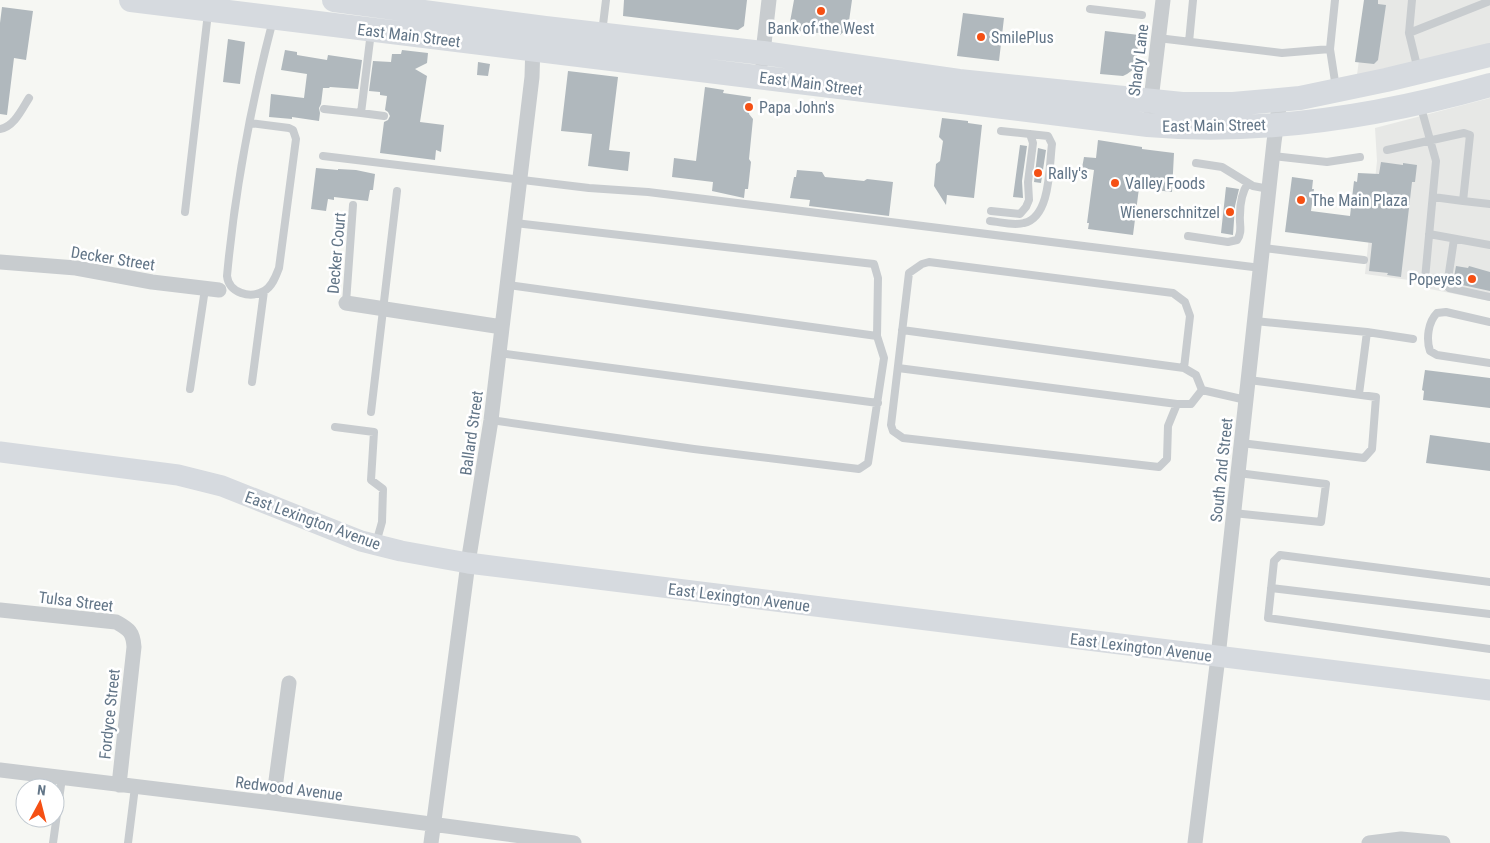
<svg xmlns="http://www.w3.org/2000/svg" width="1490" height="843" font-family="'Roboto Condensed',sans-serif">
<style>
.built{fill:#e7e8e6}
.building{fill:#b0b8bd}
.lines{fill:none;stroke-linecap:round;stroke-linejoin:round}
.lane{stroke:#c8cccf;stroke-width:8}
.street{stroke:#c8cccf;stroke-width:15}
.secondary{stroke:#d6dadf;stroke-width:21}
.primary{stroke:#d6dadf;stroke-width:24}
.poi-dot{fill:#f55014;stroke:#fff;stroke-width:2}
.labels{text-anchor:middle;stroke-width:5;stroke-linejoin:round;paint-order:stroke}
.poi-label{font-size:16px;fill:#627587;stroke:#fff;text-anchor:start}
.street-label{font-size:16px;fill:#627587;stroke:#fff}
</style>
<rect width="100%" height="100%" fill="#f6f7f3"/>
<!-- built -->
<path class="built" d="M 1367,0 L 1490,0 L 1490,44 L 1357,75 Z
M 1490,98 L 1490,301 L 1430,289 L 1416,281 L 1365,274 L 1377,161 L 1375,128 Z"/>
<!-- building -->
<path class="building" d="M 624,0 L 747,0 L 744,26 L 738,30 L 623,16 Z
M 794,0 L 852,0 L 848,28 L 840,35 L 797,31 L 790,22 Z
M 1364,0 L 1378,0 L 1378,4 L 1386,5 L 1378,60 L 1374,64 L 1355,62 Z
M 2,7 L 33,11 L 26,60 L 14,58 L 7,115 L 0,114 L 0,23 Z
M 963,13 L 1004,18 L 999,61 L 957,56 Z
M 1105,31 L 1139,35 L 1136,65 L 1134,69 L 1127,74 L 1123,76 L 1100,74 Z
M 228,39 L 245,42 L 240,84 L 223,82 Z
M 285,50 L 297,52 L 297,55 L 327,60 L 328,55 L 362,60 L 358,89 L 330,87 L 329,88 L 323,88 L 321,104 L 319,108 L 320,113 L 319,121 L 292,117 L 292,119 L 269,117 L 271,94 L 304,98 L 307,74 L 281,70 Z
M 402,50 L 428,53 L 427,63 L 415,69 L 427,76 L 420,122 L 444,125 L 441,152 L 436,150 L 435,160 L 380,153 L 384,122 L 388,120 L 390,116 L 388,112 L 385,110 L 387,96 L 380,95 L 380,92 L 369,91 L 373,61 L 391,62 L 392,54 L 401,54 Z
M 478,62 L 490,64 L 488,76 L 477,75 Z
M 568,71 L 618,77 L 609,150 L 630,152 L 628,171 L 588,166 L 592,134 L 561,131 Z
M 705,87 L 724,90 L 723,93 L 751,97 L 749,114 L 753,119 L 749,159 L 751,162 L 748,189 L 745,189 L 744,198 L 712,191 L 713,182 L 672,177 L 674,158 L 696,161 Z
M 942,118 L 968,121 L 968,123 L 982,125 L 974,198 L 947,195 L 946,205 L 934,186 L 936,164 L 940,161 L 943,141 L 939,137 Z
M 1098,140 L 1142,147 L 1142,149 L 1174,153 L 1172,192 L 1139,188 L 1133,235 L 1088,229 L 1089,223 L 1087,223 L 1094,170 L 1082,168 L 1084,157 L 1096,158 Z
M 1020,145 L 1027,146 L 1022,181 L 1023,198 L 1013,197 Z
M 1038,148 L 1046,150 L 1041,183 L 1034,182 Z
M 1381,162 L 1403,165 L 1403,163 L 1417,165 L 1415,182 L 1412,182 L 1401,277 L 1387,275 L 1388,273 L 1369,271 L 1372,243 L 1285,232 L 1292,177 L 1313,180 L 1312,189 L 1314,189 L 1311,211 L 1350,216 L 1354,181 L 1357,182 L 1358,173 L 1379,174 Z
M 316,168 L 338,170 L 338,169 L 356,170 L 375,174 L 373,190 L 370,190 L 368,201 L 334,197 L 334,200 L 328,199 L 326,211 L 311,209 Z
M 797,170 L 822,172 L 825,177 L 864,181 L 867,179 L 893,182 L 889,216 L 809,206 L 810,200 L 790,198 L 794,177 L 796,177 Z
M 1226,187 L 1239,189 L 1235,206 L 1233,235 L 1221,233 Z
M 1456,266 L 1468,268 L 1469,266 L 1490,272 L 1490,291 L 1453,283 Z
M 1425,370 L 1490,378 L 1490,408 L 1423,400 L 1424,391 L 1422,390 Z
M 1430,435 L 1490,443 L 1490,471 L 1426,463 Z"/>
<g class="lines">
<!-- lane -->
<path class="lane" d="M 1412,0 L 1409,33 L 1490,1
M 1090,9 L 1142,15
M 371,32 L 361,113 L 384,116
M 602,33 L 606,0
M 1409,33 L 1418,70
M 1158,38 L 1282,53 L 1330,49 L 1336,88
M 1189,42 L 1193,0
M 1330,49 L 1335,0
M 1420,104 L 1436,161 L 1425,279
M 324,109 L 361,113
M 250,123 L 289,128 L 293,130 L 296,139 L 279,268 C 276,276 272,287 264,291 C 250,299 229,293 227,276 C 235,189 251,104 273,20
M 0,129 C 14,127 22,109 29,98
M 1387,150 L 1464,133 L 1470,135 L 1463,201 L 1433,197
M 323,156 L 589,188 L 648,192 L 1261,268
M 1273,156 L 1327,162 L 1360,157
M 1196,163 L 1222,167 L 1253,186 L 1269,189
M 1463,201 L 1490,204
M 991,211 L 1020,214 L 1026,207 L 1029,200 L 1028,182 L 1033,143 L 1030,134
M 185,212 L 208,13
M 990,221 C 1001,222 1013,226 1024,223 C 1051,217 1049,166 1052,144 L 1048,136 L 1001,131
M 1429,234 L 1490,245
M 1188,236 L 1228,242 L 1237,240 C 1243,232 1239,224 1240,215 C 1240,205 1242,192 1248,183
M 1454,239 L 1447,286 L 1449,288 L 1490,297
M 1263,248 L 1364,260
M 508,285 L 877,336
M 346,303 L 353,205
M 1255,321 L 1367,332 L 1413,339
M 1490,322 L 1446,312 L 1437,313 C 1428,322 1426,339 1430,351 L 1437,355 L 1490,363
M 902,330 L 1184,368
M 499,353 L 878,403
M 898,368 L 1177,404
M 252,382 L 264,291
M 190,389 L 205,289
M 1202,390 L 1196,375 L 1184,368 L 1190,316 L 1185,302 L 1173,293 L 929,262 L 922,264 L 909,273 L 891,425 L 893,431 L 903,438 L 1159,467 L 1167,459 L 1168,426 L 1177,404 L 1191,404 L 1202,390 L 1246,400
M 1359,394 L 1367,332
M 371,412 L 397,191
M 491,420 L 694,449 L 859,469 L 868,463 L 884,358 L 877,336 L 878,278 L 874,264 L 515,223
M 335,427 L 374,432 L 371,480 L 383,489 L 382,522 L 376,543
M 1241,443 L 1364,458 L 1372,449 L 1376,397 L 1249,380
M 1233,513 L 1321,522 L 1326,484 L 1238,473
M 1490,582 L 1280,555 L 1274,561 L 1268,618 L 1490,649
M 1271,588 L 1490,614
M 53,843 L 62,778
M 128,843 L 135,787"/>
<!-- street -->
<path class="street" d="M 762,61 L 769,0
M 1150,108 L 1163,0
M 0,262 L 76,268 L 152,282 L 219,290
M 346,303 L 502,327
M 0,610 L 116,622 C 128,629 133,631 134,647 L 119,785
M 0,770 L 273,803 L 574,843
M 273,803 L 289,683
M 431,843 L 468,563 L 491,420 L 532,77 L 533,43
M 1195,843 L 1218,657 L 1274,142 L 1280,100
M 1369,843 L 1401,839 L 1443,843"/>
<!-- secondary -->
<path class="secondary" d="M 0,452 L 178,475 L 222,486 L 361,541 L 401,551 L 468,563 L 1490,690"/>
<!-- primary -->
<path class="primary" d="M 131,0 L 1148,125 C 1262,135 1380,116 1490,85
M 334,0 L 545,28 L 763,53 L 959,81 L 1182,104 L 1233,104 L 1300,98 L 1386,80 L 1490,55"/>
</g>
<!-- markers -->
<g class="poi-dot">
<circle cx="821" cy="11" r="5"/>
<circle cx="981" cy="37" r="5"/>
<circle cx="749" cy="107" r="5"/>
<circle cx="1038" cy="173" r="5"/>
<circle cx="1115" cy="183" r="5"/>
<circle cx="1301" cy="200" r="5"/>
<circle cx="1230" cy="212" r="5"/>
<circle cx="1472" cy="279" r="5"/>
</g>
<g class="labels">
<!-- poi labels -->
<g class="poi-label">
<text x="821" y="34" text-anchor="middle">Bank of the West</text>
<text x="991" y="43">SmilePlus</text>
<text x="759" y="113">Papa John's</text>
<text x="1048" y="179">Rally's</text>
<text x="1125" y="189">Valley Foods</text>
<text x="1311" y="206">The Main Plaza</text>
<text x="1220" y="218" text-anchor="end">Wienerschnitzel</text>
<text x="1462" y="285" text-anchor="end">Popeyes</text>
</g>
<!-- street labels -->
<g class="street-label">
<text transform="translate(409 35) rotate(7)" y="6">East Main Street</text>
<text transform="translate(1138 60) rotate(-83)" y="6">Shady Lane</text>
<text transform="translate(811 83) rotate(7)" y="6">East Main Street</text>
<text transform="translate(1214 125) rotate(-1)" y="6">East Main Street</text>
<text transform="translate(336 253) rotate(-85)" y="6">Decker Court</text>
<text transform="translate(113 258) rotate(9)" y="6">Decker Street</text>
<text transform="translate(471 433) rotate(-82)" y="6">Ballard Street</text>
<text transform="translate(1221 470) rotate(-84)" y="6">South 2nd Street</text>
<text transform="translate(313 520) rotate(20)" y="6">East Lexington Avenue</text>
<text transform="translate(739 597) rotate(7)" y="6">East Lexington Avenue</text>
<text transform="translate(76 601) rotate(7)" y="6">Tulsa Street</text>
<text transform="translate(1141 647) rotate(7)" y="6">East Lexington Avenue</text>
<text transform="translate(109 714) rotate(-84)" y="6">Fordyce Street</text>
<text transform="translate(289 788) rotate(7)" y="6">Redwood Avenue</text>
</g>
</g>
<!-- north arrow -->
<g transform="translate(40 803) rotate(7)"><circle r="24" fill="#ffffff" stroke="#c0c8cf"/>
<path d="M0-4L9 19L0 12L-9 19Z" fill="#f55014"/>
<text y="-8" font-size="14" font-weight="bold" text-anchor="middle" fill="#627587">N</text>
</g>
</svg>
